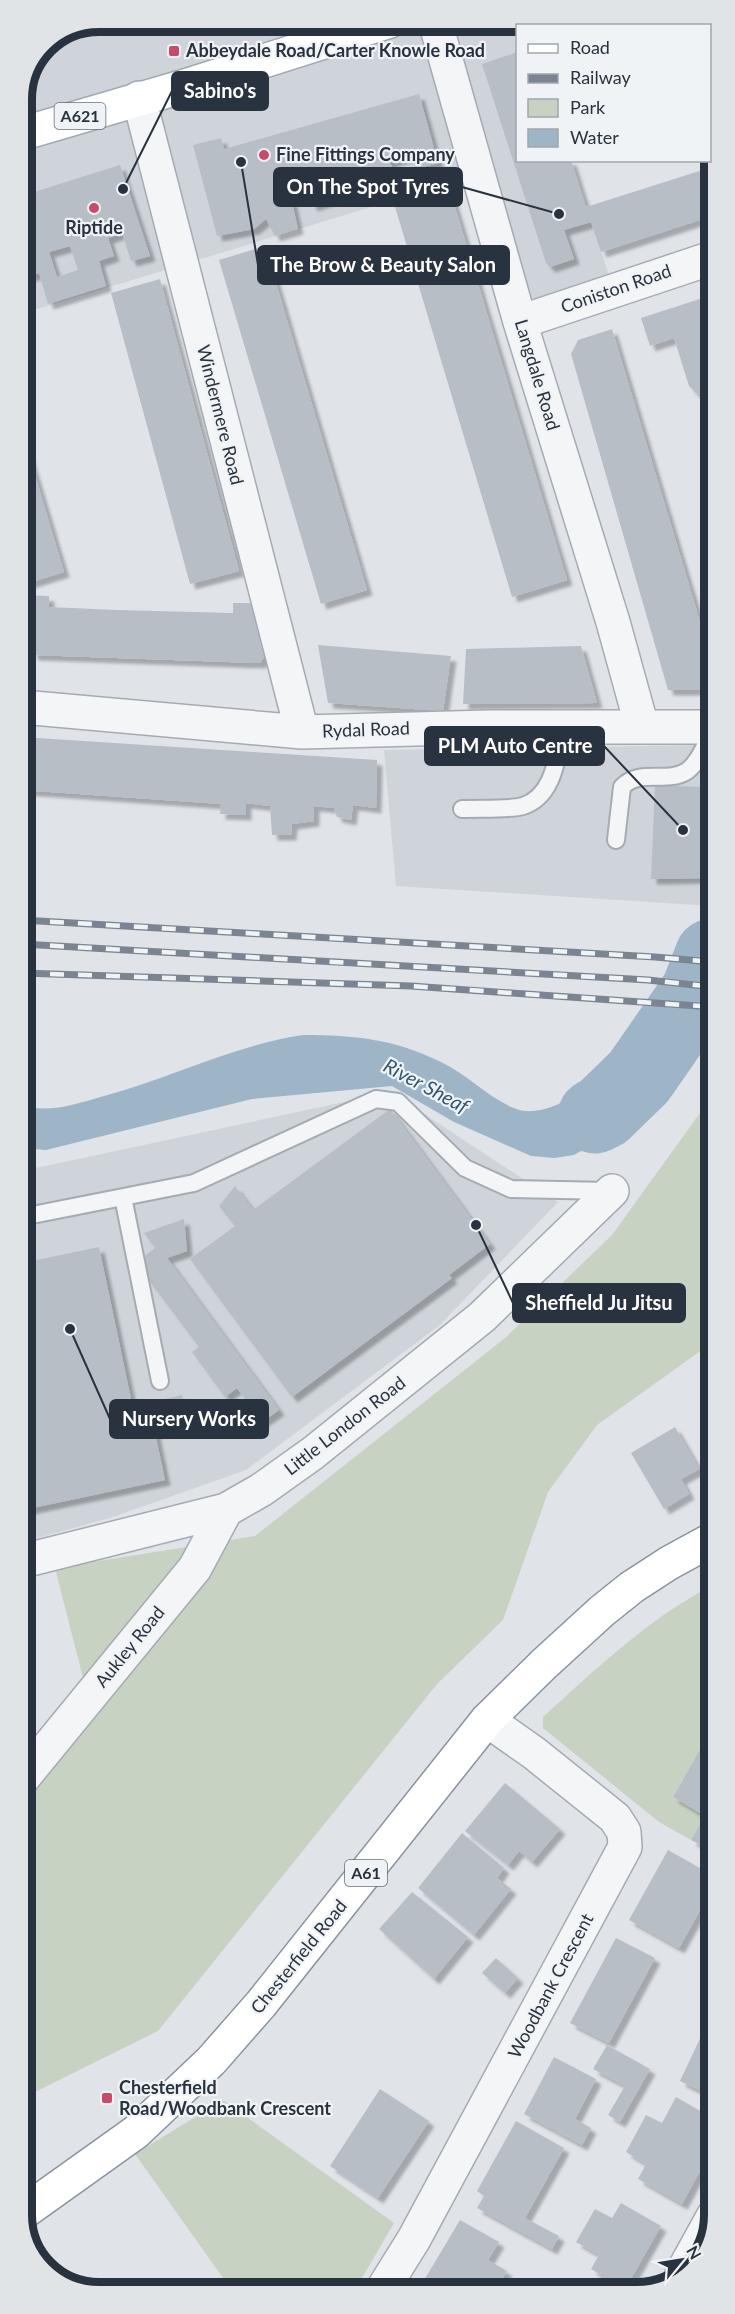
<svg xmlns="http://www.w3.org/2000/svg" width="735" height="2314" font-family="Lato,sans-serif">
<style>
.built{fill:#ced4da}
.green{fill:#c7d2c2}
.water{fill:#9db5c7}
.lines{fill:none;stroke-linecap:round;stroke-linejoin:round}
.river{stroke:#9db5c7;stroke-width:75}
.building{fill:#b8bec5;fill-rule:evenodd;filter:url(#shadow)}
.lane-casing{stroke:#a5abb3;stroke-width:20}
.street-casing{stroke:#a5abb3;stroke-width:36}
.primary-casing{stroke:#a0aab4;stroke-width:36}
.highway-casing{stroke:#88939e;stroke-width:36}
.lane{stroke:#f3f5f7;stroke-width:16}
.street{stroke:#f3f5f7;stroke-width:33}
.primary{stroke:#fff;stroke-width:33}
.highway{stroke:#fff;stroke-width:33}
.rail-casing{stroke:#7a8591;stroke-width:7}
.rail{stroke:#f0f3f6;stroke-width:4.5;stroke-dasharray:14;stroke-linecap:butt}
.poi-dot{fill:#c84b69;stroke:#f0f3f6;stroke-width:2}
.labels{text-anchor:middle;stroke-width:4.5;stroke-linejoin:round;paint-order:stroke}
.shield{fill:#f0f3f6;stroke:#656d76;stroke-width:1.5}
.shield-label{font-size:16px;font-weight:bold;fill:#29333f}
.poi-label{font-size:18px;font-weight:bold;fill:#29333f;stroke:#f0f3f6;text-anchor:start}
.street-label{font-size:18px;fill:#29333f;stroke:#f0f3f6}
.water-label{font-size:20px;font-style:italic;fill:#355671;stroke:#f0f3f6}
.rim{fill:none;stroke:#29333f;stroke-width:8}
.leader{fill:none;stroke:#29333f;stroke-width:2}
.callout-dot{fill:#29333f;stroke:#f0f3f6;stroke-width:2}
.callout{fill:#29333f;stroke:#29333f;stroke-width:2}
.callout-label{font-size:20px;text-anchor:middle;font-weight:bold;fill:#fff}
</style>
<defs>
<filter id="shadow"><feDropShadow dx="5.5" dy="5.5" stdDeviation="1.5" flood-color="#0004"/></filter>
</defs>
<rect width="100%" height="100%" fill="#e0e4e9"/>
<!-- built -->
<path class="built" d="M 99,21 L 642,21 L 652,25 L 518,26 L 518,160 L 571,161 L 614,290 L 520,322 L 479,174 L 21,314 L 21,134 L 36,129 L 24,89 L 44,44 Z
M 712,745 L 712,906 L 396,886 L 384,750 Z
M 391,1092 L 558,1202 L 440,1325 L 246,1470 L 110,1518 L 23,1542 L 22,1162 L 36,1168 Z"/>
<!-- green -->
<path class="green" d="M 713,1095 L 713,1342 L 597,1425 L 548,1492 L 503,1620 L 437,1684 L 158,2031 L 23,2098 L 23,1800 L 92,1713 L 55,1568 L 255,1536 L 505,1338 L 612,1235 Z
M 713,1585 L 713,1726 L 673,1797 L 705,1816 L 691,1840 L 659,1822 L 543,1728 L 543,1717 C 597,1668 648,1619 713,1585 Z
M 223,2100 L 394,2223 L 354,2292 L 233,2292 L 135,2154 Z"/>
<!-- water -->
<path class="water" d="M 303,1035 C 355,1035 394,1039 441,1062 C 466,1074 486,1095 511,1107 C 524,1113 537,1112 551,1107 C 588,1095 605,1068 626,1037 L 690,1042 L 664,1084 L 650,1101 L 604,1138 L 574,1155 L 554,1158 L 531,1156 L 454,1122 L 392,1086 L 252,1099 L 46,1150 L 22,1148 L 22,1106 C 51,1113 76,1104 104,1096 C 171,1078 234,1045 303,1035 Z"/>
<g class="lines">
<!-- river -->
<path class="river" d="M 595,1116 L 603,1112 L 639,1077 L 698,992 L 712,956"/>
</g>
<!-- building -->
<path class="building" d="M 614,21 L 642,21 L 652,25 L 603,26 Z
M 518,52 L 518,160 L 571,160 L 586,207 L 712,167 L 712,216 L 601,252 L 591,222 L 564,230 L 574,259 L 550,267 L 546,263 L 482,64 Z
M 419,94 L 438,163 L 416,169 L 411,156 L 390,162 L 397,184 L 368,190 L 361,168 L 333,180 L 336,198 L 312,206 L 306,185 L 289,189 L 298,229 L 275,236 L 266,219 L 254,229 L 217,236 L 193,145 L 221,138 L 224,149 Z
M 120,165 L 150,256 L 131,261 L 122,233 L 108,238 L 114,256 L 99,261 L 106,286 L 48,304 L 39,273 L 25,278 L 21,266 L 21,196 ZM 70,246 L 78,270 L 57,277 L 49,252 Z
M 448,184 L 567,580 L 512,597 L 393,200 Z
M 265,246 L 367,590 L 321,604 L 219,260 Z
M 160,279 L 239,571 L 190,584 L 111,293 Z
M 712,295 L 712,396 L 696,393 L 689,386 L 674,338 L 650,346 L 641,318 Z
M 612,329 L 695,605 L 712,667 L 712,690 L 668,690 L 571,354 L 578,340 Z
M 22,432 L 64,572 L 22,585 Z
M 22,595 L 49,596 L 49,607 L 117,610 L 233,613 L 233,603 L 251,603 L 266,654 L 260,663 L 33,655 L 22,617 Z
M 318,645 L 451,656 L 443,711 L 328,703 Z
M 581,646 L 597,703 L 463,704 L 466,649 Z
M 22,737 L 377,760 L 376,808 L 353,805 L 351,820 L 337,817 L 334,808 L 314,806 L 314,821 L 292,824 L 291,835 L 272,835 L 270,806 L 246,803 L 246,815 L 220,814 L 221,804 L 22,790 Z
M 712,765 L 712,873 L 710,878 L 651,879 L 655,785 L 699,787 Z
M 390,1109 L 490,1244 L 449,1275 L 452,1278 L 292,1397 L 190,1259 L 235,1226 L 219,1206 L 235,1186 L 253,1210 Z
M 184,1219 L 187,1251 L 167,1258 L 279,1410 L 256,1426 L 241,1405 L 246,1400 L 237,1388 L 225,1397 L 192,1352 L 199,1347 L 136,1263 L 155,1248 L 144,1233 Z
M 99,1247 L 135,1418 L 146,1416 L 144,1404 L 182,1395 L 189,1425 L 155,1433 L 165,1480 L 23,1510 L 22,1263 Z
M 675,1427 L 699,1469 L 681,1479 L 689,1494 L 664,1509 L 631,1453 Z
M 713,1726 L 713,1789 L 714,1852 L 691,1840 L 705,1816 L 673,1797 Z
M 505,1783 L 560,1829 L 532,1862 L 519,1851 L 508,1865 L 465,1831 Z
M 462,1833 L 504,1868 L 497,1878 L 511,1889 L 474,1935 L 418,1888 Z
M 668,1850 L 714,1876 L 714,1885 L 679,1948 L 629,1920 Z
M 412,1892 L 468,1937 L 434,1979 L 379,1929 Z
M 616,1938 L 655,1958 L 609,2043 L 570,2023 Z
M 496,1958 L 518,1978 L 505,1993 L 482,1973 Z
M 711,2015 L 714,2016 L 714,2097 L 680,2081 Z
M 607,2045 L 650,2069 L 620,2122 L 608,2115 L 625,2086 L 593,2069 Z
M 554,2057 L 596,2079 L 575,2119 L 591,2128 L 582,2145 L 524,2114 Z
M 380,2089 L 429,2121 L 378,2198 L 330,2166 Z
M 676,2097 L 714,2119 L 714,2145 L 682,2204 L 638,2179 L 646,2164 L 626,2152 L 646,2115 L 662,2123 Z
M 516,2121 L 564,2148 L 525,2218 L 559,2236 L 552,2249 L 477,2208 L 484,2196 L 477,2191 Z
M 621,2203 L 661,2226 L 625,2289 L 591,2269 L 599,2255 L 576,2242 L 595,2209 L 612,2218 Z
M 460,2220 L 499,2242 L 488,2260 L 507,2271 L 495,2291 L 427,2291 L 420,2287 Z
M 591,2280 L 610,2291 L 585,2291 Z"/>
<g class="lines">
<!-- lane casing -->
<g class="lane-casing">
<path id="lane" d="M 462,809 C 478,808 510,810 523,806 C 555,796 557,754 564,727
M 616,840 L 622,787 C 639,768 667,784 687,771 C 699,762 705,745 712,732
M 123,1197 L 160,1381
M 22,1217 L 194,1183 L 376,1099 L 398,1102 L 465,1168 L 511,1189 L 611,1191"/>
</g>
<!-- street casing -->
<g class="street-casing">
<path id="street" d="M 435,21 L 520,322 L 613,622 L 642,727
M 139,98 L 302,732
M 520,322 L 712,258
M 22,707 L 302,732 L 489,727 L 712,727
M 23,1561 L 226,1510 L 261,1490 L 313,1453 L 482,1317 L 612,1191
M 23,1778 L 195,1568 L 226,1510
M 682,2273 L 714,2215
M 381,2292 L 414,2239 L 625,1847 L 624,1832 L 615,1818 L 534,1753 L 487,1720"/>
</g>
<!-- primary casing -->
<g class="primary-casing">
<path id="primary" d="M 21,134 L 188,85 L 390,21"/>
</g>
<!-- highway casing -->
<g class="highway-casing">
<path id="highway" d="M 24,2212 L 136,2132 L 211,2061 L 261,2004 L 487,1720 L 544,1664 L 602,1611 L 632,1587 L 669,1563 L 713,1539"/>
</g>
<!-- lane -->
<use href="#lane" class="lane"/>
<!-- street -->
<use href="#street" class="street"/>
<!-- primary -->
<use href="#primary" class="primary"/>
<!-- highway -->
<use href="#highway" class="highway"/>
<!-- rail casing -->
<g class="rail-casing">
<path id="rail" d="M 22,920 L 655,957 L 712,962
M 22,944 L 648,980 L 713,987
M 22,973 L 411,986 L 713,1007"/>
</g>
<!-- rail -->
<use href="#rail" class="rail"/>
</g>
<!-- markers -->
<g class="poi-dot">
<rect x="168" y="45" width="12" height="12" rx="3"/>
<circle cx="264" cy="155" r="6"/>
<circle cx="94" cy="208" r="6"/>
<rect x="101" y="2092" width="12" height="12" rx="3"/>
</g>
<g class="labels">
<!-- shield labels -->
<g class="shield">
<rect x="54.5" y="103" width="51" height="26" rx="4.5"/>
<rect x="345" y="1860" width="42" height="26" rx="4.5"/>
</g>
<g class="shield-label">
<text x="80" y="122">A621</text>
<text x="366" y="1879">A61</text>
</g>
<!-- poi labels -->
<g class="poi-label">
<text x="186" y="57">Abbeydale Road/Carter Knowle Road</text>
<text x="276" y="161">Fine Fittings Company</text>
<text x="94" y="234" text-anchor="middle">Riptide</text>
<text x="119" y="2094">Chesterfield<tspan x="119" dy="21">Road/Woodbank Crescent</tspan></text>
</g>
<!-- street labels -->
<g class="street-label">
<text transform="translate(616 289) rotate(-19)" y="6">Coniston Road</text>
<text transform="translate(537 375) rotate(73)" y="6">Langdale Road</text>
<text transform="translate(220 415) rotate(76)" y="6">Windermere Road</text>
<text transform="translate(366 730) rotate(-2)" y="6">Rydal Road</text>
<text transform="translate(345 1426) rotate(-38)" y="6">Little London Road</text>
<text transform="translate(130 1647) rotate(-51)" y="6">Aukley Road</text>
<text transform="translate(299 1957) rotate(-51)" y="6">Chesterfield Road</text>
<text transform="translate(551 1986) rotate(-62)" y="6">Woodbank Crescent</text>
</g>
<!-- water labels -->
<g class="water-label">
<text transform="translate(426 1086) rotate(28)" y="7">River Sheaf</text>
</g>
</g>
<!-- crop -->
<path d="M0 0H735V2314H0ZM99 32H637A67 67 0 0 1 704 99V2215A67 67 0 0 1 637 2282H99A67 67 0 0 1 32 2215V99A67 67 0 0 1 99 32Z" fill="#e0e4e7" fill-rule="evenodd"/>
<path class="rim" d="M99 32H637A67 67 0 0 1 704 99V2215A67 67 0 0 1 637 2282H99A67 67 0 0 1 32 2215V99A67 67 0 0 1 99 32Z"/>
<!-- callouts -->
<path class="leader" d="M123 189L172 91M559 214L462 187M241 162L258 265M683 830L604 746M476 1225L513 1303M70 1329L110 1419"/>
<g class="callout-dot">
<circle cx="123" cy="189" r="6"/>
<circle cx="559" cy="214" r="6"/>
<circle cx="241" cy="162" r="6"/>
<circle cx="683" cy="830" r="6"/>
<circle cx="476" cy="1225" r="6"/>
<circle cx="70" cy="1329" r="6"/>
</g>
<g class="callout">
<rect x="172" y="72" width="96" height="38" rx="6"/>
<rect x="274" y="168" width="188" height="38" rx="6"/>
<rect x="258" y="246" width="251" height="38" rx="6"/>
<rect x="425" y="727" width="179" height="38" rx="6"/>
<rect x="513" y="1284" width="172" height="38" rx="6"/>
<rect x="110" y="1400" width="158" height="38" rx="6"/>
</g>
<g class="callout-label">
<text x="220" y="98">Sabino's</text>
<text x="368" y="194">On The Spot Tyres</text>
<text x="383" y="272">The Brow &amp; Beauty Salon</text>
<text x="515" y="753">PLM Auto Centre</text>
<text x="599" y="1310">Sheffield Ju Jitsu</text>
<text x="189" y="1426">Nursery Works</text>
</g>
<!-- legend -->
<rect x="516" y="24" width="195" height="138" fill="#f0f3f6" stroke="#a0a6ad" stroke-width="1.5"/>
<rect x="528" y="44" width="30" height="9" fill="#ffffff" stroke="#a0a6ad" stroke-width="1.5"/>
<text x="570" y="54" font-size="18" fill="#29333f">Road</text>
<rect x="528" y="74" width="30" height="9" fill="#7a8591" stroke="#a0a6ad" stroke-width="1.5"/>
<text x="570" y="84" font-size="18" fill="#29333f">Railway</text>
<rect x="528" y="99" width="30" height="18" fill="#c7d2c2" stroke="#a0a6ad" stroke-width="1.5"/>
<text x="570" y="114" font-size="18" fill="#29333f">Park</text>
<rect x="528" y="129" width="30" height="18" fill="#9db5c7" stroke="#a0a6ad" stroke-width="1.5"/>
<text x="570" y="144" font-size="18" fill="#29333f">Water</text>
<!-- north arrow -->
<g transform="translate(681 2260) rotate(60)" stroke="#f0f3f6" stroke-width="4.5" paint-order="stroke">
<path d="M0-4.5L10 22L0 15L-10 22Z" fill="#29333f"/>
<text y="-9" font-size="16" font-weight="bold" text-anchor="middle" fill="#29333f">N</text>
</g>
</svg>
